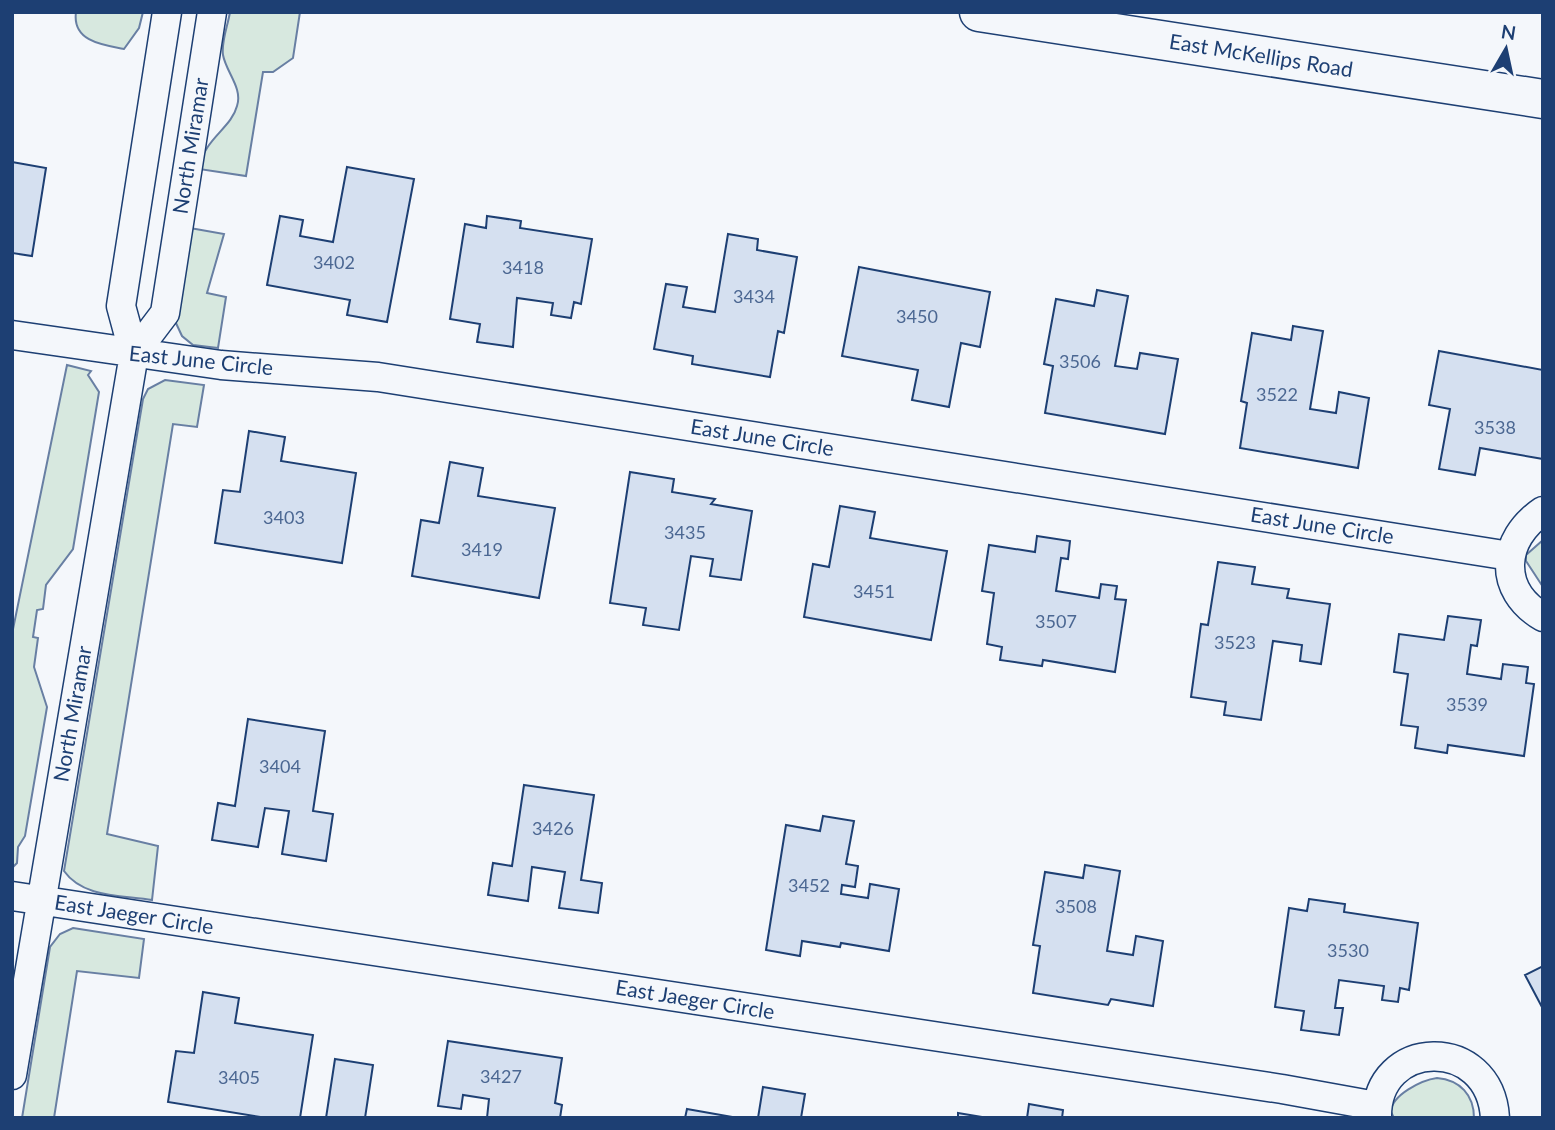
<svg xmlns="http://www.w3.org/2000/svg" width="1555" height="1130" font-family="Lato,sans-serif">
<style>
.green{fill:#d7e8df;stroke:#687fa3;stroke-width:2}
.building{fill:#d5e0f0;stroke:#1d3f73;stroke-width:2}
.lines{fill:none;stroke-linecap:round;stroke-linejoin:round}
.street-casing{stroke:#1d3f73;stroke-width:31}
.primary-casing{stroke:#1d3f73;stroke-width:41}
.street{stroke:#f4f7fb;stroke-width:28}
.primary{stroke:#f4f7fb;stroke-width:38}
.labels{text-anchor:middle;stroke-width:5;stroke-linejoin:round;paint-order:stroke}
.number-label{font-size:18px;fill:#4b6792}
.street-label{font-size:21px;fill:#1d3f73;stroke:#f4f7fb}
</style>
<rect width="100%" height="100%" fill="#f4f7fb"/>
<!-- green -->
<path class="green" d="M 76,12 L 143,12 L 139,28 L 124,49 C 102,45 72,41 76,12 Z
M 230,12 L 300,12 L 293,58 L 273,72 L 263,72 L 246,176 L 199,169 C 204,138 231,129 237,106 C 243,88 226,72 223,55 C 221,42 228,25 230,12 Z
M 190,228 L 224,234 L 207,293 L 226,297 L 218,348 L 193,345 L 182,336 L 175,321 Z
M 67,365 L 91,371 L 88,375 L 99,392 L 73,549 L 46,585 L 43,609 L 37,610 L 33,637 L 38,638 L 34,667 L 47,707 L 25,836 L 18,847 L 17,863 L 12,868 L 12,634 Z
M 165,380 L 204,385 L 197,427 L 173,424 L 107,834 L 158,846 L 152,900 C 122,895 83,898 64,871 L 143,399 L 148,389 Z
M 1543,540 L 1543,587 L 1526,561 L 1526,555 Z
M 73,928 L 144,939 L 139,978 L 77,971 L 54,1118 L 22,1118 L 50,947 L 60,934 Z
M 1437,1078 C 1460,1080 1474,1095 1474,1118 L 1394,1118 L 1391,1112 C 1391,1095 1422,1080 1437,1078 Z"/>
<!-- building -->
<path class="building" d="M 12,162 L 46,168 L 32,256 L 12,253 Z
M 347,167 L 414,179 L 387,322 L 347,315 L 350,300 L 267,285 L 280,216 L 303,220 L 300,236 L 333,242 Z
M 487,216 L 521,221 L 520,228 L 592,239 L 581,304 L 574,302 L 571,318 L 551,315 L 553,303 L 517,298 L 513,347 L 477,342 L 480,324 L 450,319 L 465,224 L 486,228 Z
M 728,234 L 758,239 L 757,250 L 797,257 L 784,333 L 778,331 L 770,377 L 692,364 L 693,356 L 654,349 L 666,284 L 687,287 L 683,307 L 715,312 Z
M 859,267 L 990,292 L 980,347 L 961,343 L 949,407 L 912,400 L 918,370 L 842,356 Z
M 1097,290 L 1128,296 L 1115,366 L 1137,369 L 1140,353 L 1178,359 L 1165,434 L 1045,413 L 1053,366 L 1044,364 L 1056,299 L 1094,306 Z
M 1293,326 L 1323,331 L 1310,409 L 1336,413 L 1339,392 L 1369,398 L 1358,468 L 1240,448 L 1247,403 L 1241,401 L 1252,333 L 1291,340 Z
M 1439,351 L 1543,370 L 1543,459 L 1480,448 L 1475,475 L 1439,469 L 1450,409 L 1429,405 Z
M 249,431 L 285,437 L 281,461 L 356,473 L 342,563 L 215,543 L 223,490 L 240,492 Z
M 450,462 L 483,468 L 478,496 L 555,508 L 539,598 L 412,576 L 421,520 L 439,523 Z
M 630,472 L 674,479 L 672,492 L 715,499 L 711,504 L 752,511 L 741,580 L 710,576 L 713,559 L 691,556 L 679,630 L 643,625 L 646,608 L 610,603 Z
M 840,506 L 875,512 L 870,538 L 947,551 L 931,640 L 804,617 L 813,564 L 829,567 Z
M 1037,536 L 1070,541 L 1068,559 L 1061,558 L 1056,591 L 1099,598 L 1101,584 L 1117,586 L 1115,599 L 1126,600 L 1115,672 L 1043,660 L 1042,666 L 1000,660 L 1002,647 L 987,644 L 994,593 L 982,591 L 989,545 L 1035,552 Z
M 1218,562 L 1255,567 L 1252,584 L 1289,589 L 1287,598 L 1330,604 L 1321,664 L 1300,661 L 1302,645 L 1273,641 L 1261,720 L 1224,715 L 1226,702 L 1191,697 L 1201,624 L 1208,625 Z
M 1448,616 L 1481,620 L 1477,646 L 1471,645 L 1467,674 L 1501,679 L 1503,664 L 1528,667 L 1526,683 L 1534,684 L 1524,756 L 1448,745 L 1447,753 L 1415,748 L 1418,727 L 1401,725 L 1408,674 L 1394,672 L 1399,634 L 1444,640 Z
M 248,719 L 325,731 L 313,811 L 333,814 L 326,861 L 282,854 L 289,811 L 265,808 L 258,847 L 212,840 L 218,803 L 235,806 Z
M 524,785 L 594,795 L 581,880 L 602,883 L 598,913 L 559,908 L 565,872 L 532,867 L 528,901 L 488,895 L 493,863 L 512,866 Z
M 823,816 L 854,821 L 846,864 L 858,866 L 855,887 L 842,885 L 841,894 L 868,898 L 870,884 L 899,889 L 889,951 L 841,943 L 840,947 L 802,941 L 800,956 L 766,950 L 786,825 L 820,831 Z
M 1085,865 L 1120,871 L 1107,951 L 1133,955 L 1136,936 L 1163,941 L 1153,1006 L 1111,999 L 1108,1005 L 1033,993 L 1040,946 L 1033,945 L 1045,872 L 1083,878 Z
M 1309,899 L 1345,904 L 1344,912 L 1418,923 L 1409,990 L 1400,988 L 1398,1002 L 1382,1000 L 1384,986 L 1339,980 L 1335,1008 L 1343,1008 L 1339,1035 L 1301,1030 L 1304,1011 L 1275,1007 L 1289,908 L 1307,911 Z
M 1543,966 L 1543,1009 L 1525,975 Z
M 203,992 L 239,998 L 235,1023 L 313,1035 L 300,1118 L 267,1118 L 168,1102 L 176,1051 L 194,1053 Z
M 448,1041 L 562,1058 L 555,1103 L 562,1105 L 560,1118 L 487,1118 L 489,1099 L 463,1095 L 461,1109 L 438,1106 Z
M 335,1059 L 373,1065 L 365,1118 L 326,1118 Z
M 763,1087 L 805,1094 L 801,1118 L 758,1118 Z
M 1029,1104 L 1063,1110 L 1062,1118 L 1027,1118 Z
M 687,1109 L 738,1118 L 685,1118 Z
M 958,1113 L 988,1118 L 958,1118 Z"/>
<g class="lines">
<!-- street casing -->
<g class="street-casing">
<path id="street" d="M 12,335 L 221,365 L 378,377 L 1510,556
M 134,354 L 165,313 L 212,12
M 1543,511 C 1501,539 1497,590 1543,617
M 12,896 L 1282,1089 L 1376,1106
M 12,1075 L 134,354 L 121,306 L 167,12
M 1377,1118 C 1375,1038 1490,1034 1495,1118"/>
</g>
<!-- primary casing -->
<g class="primary-casing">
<path id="primary" d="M 979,12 L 1543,99"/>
</g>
<!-- street -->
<use href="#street" class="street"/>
<!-- primary -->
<use href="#primary" class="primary"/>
</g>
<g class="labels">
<!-- number labels -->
<g class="number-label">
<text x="334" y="269">3402</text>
<text x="523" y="274">3418</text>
<text x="754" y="303">3434</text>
<text x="917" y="323">3450</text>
<text x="1080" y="368">3506</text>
<text x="1277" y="401">3522</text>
<text x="1495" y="434">3538</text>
<text x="284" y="524">3403</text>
<text x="685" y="539">3435</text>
<text x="482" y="556">3419</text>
<text x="874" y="598">3451</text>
<text x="1056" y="628">3507</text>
<text x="1235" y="649">3523</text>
<text x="1467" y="711">3539</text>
<text x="280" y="773">3404</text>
<text x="553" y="835">3426</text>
<text x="809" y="892">3452</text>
<text x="1076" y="913">3508</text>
<text x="1348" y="957">3530</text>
<text x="501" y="1083">3427</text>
<text x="239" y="1084">3405</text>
</g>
<!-- street labels -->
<g class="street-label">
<text transform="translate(1261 56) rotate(9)" y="7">East McKellips Road</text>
<text transform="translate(191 146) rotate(-81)" y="7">North Miramar</text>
<text transform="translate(201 361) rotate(6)" y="7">East June Circle</text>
<text transform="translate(762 438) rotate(9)" y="7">East June Circle</text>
<text transform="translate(1322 526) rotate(9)" y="7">East June Circle</text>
<text transform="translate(73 714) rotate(-80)" y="7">North Miramar</text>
<text transform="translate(134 915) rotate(9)" y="7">East Jaeger Circle</text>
<text transform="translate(695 1000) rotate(9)" y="7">East Jaeger Circle</text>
</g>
</g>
<!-- border -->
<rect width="1555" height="1130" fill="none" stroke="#1d3f73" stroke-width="28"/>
<!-- north arrow -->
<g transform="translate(1506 49) rotate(9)" stroke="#f4f7fb" stroke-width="5" paint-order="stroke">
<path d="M0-5L12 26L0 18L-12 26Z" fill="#1d3f73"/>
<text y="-10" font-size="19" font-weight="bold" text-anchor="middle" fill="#1d3f73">N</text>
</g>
</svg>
